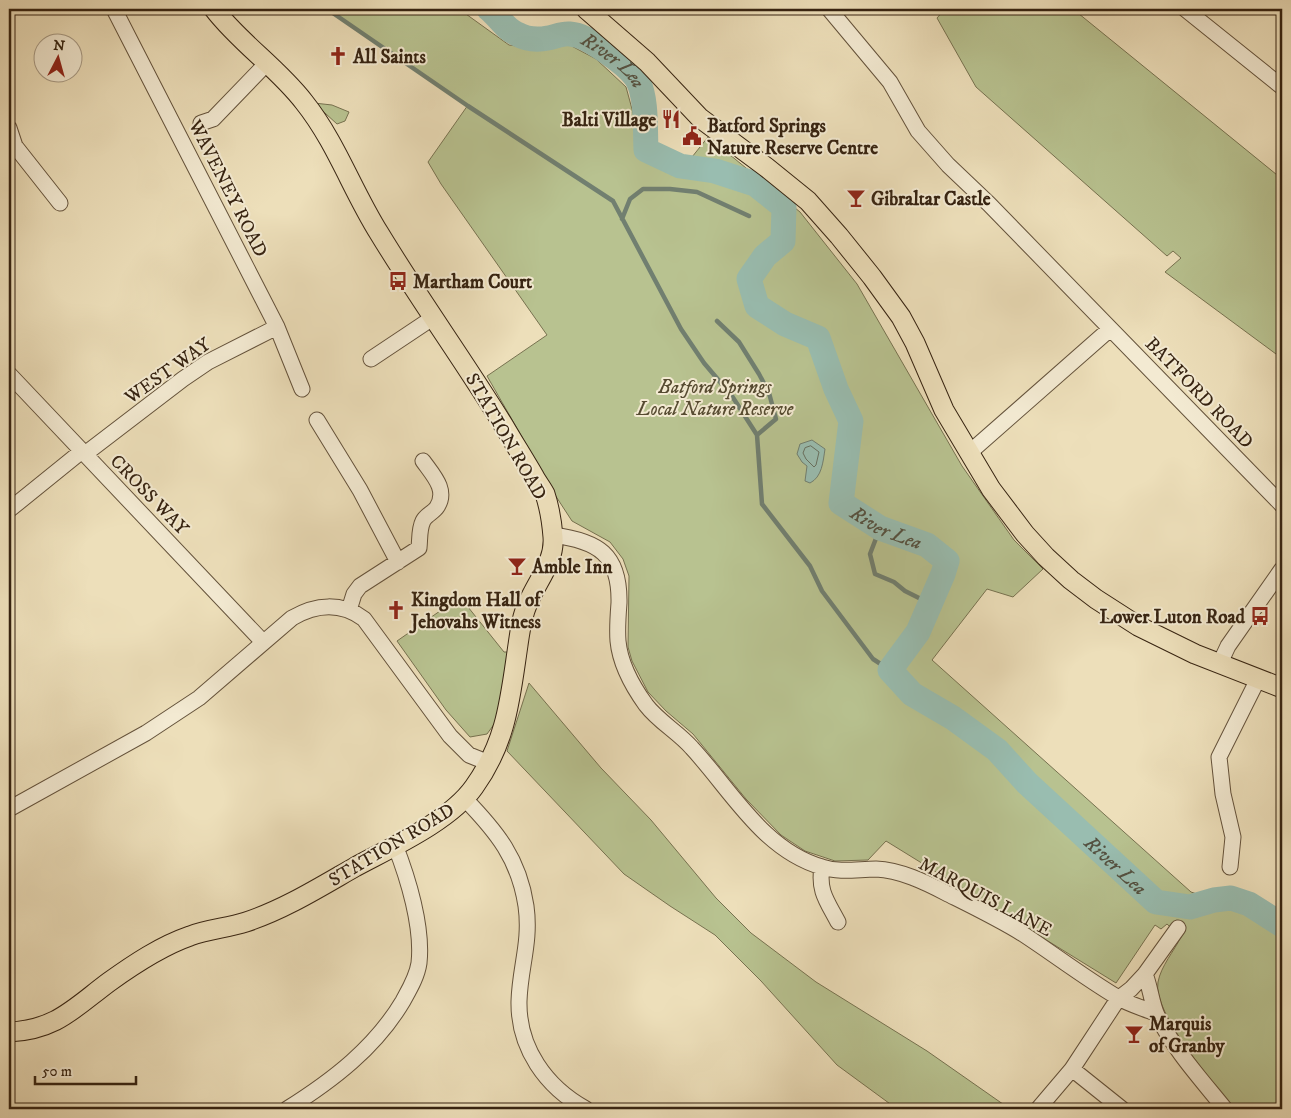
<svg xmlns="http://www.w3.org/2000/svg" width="1291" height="1118" font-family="'IM FELL DW Pica',serif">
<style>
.green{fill:#b8c290;stroke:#777250}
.water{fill:#99bdb0;stroke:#717f70}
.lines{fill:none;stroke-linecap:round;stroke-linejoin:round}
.shore{stroke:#687060;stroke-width:1}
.stream{stroke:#717f70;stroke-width:4.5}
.river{stroke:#99bdb0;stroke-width:25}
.minor-casing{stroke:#64523b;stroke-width:17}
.major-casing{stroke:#362311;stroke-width:21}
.minor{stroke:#f3ead2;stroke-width:15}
.major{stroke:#eddfba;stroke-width:19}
.labels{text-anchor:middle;stroke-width:4;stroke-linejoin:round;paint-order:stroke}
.poi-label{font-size:19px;font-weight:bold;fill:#362311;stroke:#f3ead2;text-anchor:start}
.street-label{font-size:19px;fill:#362311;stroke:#f3ead2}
.park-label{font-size:19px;font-style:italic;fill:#564b31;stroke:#f3ead2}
.water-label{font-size:20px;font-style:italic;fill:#545141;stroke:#f3ead2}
</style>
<rect width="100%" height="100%" fill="#eddfba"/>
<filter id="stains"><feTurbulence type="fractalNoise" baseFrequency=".004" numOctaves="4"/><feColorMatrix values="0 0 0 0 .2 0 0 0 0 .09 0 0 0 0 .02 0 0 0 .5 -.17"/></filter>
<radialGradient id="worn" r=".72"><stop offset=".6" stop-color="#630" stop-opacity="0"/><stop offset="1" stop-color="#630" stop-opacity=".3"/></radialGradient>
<!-- green -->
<path class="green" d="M 327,9 L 459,9 L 509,45 L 540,49 L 564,42 L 596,59 L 626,87 L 641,142 L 680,172 L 708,137 L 800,212 L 857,284 L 962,466 L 1014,540 L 1043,569 L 1013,597 L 987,589 L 932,660 L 1191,892 L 1214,900 L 1231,898 L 1249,904 L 1282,925 L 1282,1109 L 1234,1109 C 1215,1084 1152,1013 1158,982 C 1161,966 1174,951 1181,937 L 1167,924 L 1161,929 L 1155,925 L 1116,983 L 886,841 L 868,860 L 835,861 L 805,851 L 781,835 L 746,799 L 693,734 L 666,711 L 648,692 L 632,661 L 628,647 L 629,576 L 623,559 L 610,542 L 572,521 L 557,498 L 487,376 L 547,335 L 441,184 L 428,162 L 468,105 Z
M 945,9 L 1073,9 L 1282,179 L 1282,344 L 1276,354 L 1165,272 L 1181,258 L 1173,251 L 1167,256 L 976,87 L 937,18 Z
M 314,103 L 332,105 L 349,112 L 345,121 L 337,124 Z
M 460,597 L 504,652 L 508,652 L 511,674 L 495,723 L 487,734 L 470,737 L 446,710 L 397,641 Z
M 529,683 L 601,768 L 651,820 L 716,898 L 751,933 L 816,982 L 927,1051 L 1010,1109 L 897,1109 L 837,1065 L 761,981 L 715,935 L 670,906 L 624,874 L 507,751 Z"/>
<!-- water -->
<path class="water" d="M 812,440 L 825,449 C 823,462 822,477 810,483 L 805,481 L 807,466 L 802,462 L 797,454 L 800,444 Z"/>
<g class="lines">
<!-- shore -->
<path class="shore" d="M 811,446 L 819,452 L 816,465 L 814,467 L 806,459 L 803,453 L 805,448 Z"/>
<!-- stream -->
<path class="stream" d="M 327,9 L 468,106 L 613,201 L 681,329 L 704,363 L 732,396 L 757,435 L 762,504 L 810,566 L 822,591 L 873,659 L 890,670
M 622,219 L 630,199 L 643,189 L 670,189 L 697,192 L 749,216
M 717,321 L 739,342 L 759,374 L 769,393 L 776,419 L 757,435
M 880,528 L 870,554 L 875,574 L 894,582 L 905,591 L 919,598 L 930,606"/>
<!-- river -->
<path class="river" id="s1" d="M 489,9 C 499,17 505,29 517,34 C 526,39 538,40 548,38 C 555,37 562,33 570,34 C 583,35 593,43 604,50 C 616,59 631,68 638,81 C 647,99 645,130 646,150 L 680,166 L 715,171 L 755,184 L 784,207 L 783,241 L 765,256 L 749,279 L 757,306 L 785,324 L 818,338 L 836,389 L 851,421 L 841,503 L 880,528 L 927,545 L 947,561 L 943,574 L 918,632 L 890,670 L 912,694 L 953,718 L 997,750 L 1027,783 L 1156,902 L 1190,907 L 1214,900 L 1231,898 L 1249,904 L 1282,925"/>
<!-- minor casing -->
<g class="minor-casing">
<path id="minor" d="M 114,9 L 277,327 L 302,389
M 829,9 L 890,82 L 918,131 L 948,165 L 989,204 L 1282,505
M 1185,9 L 1282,87
M 201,123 L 213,119 L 267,63
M 9,128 L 15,146 L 60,203
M 371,359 L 434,317
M 9,374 L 263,642
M 317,420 L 360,490 L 398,562
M 969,453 L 1110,329
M 85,454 L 183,379 L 208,362 L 277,327
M 9,510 L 82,451
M 553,535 C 598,541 620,554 619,603 C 618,616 617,628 618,641 C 620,663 633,687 646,705 C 659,722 678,732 692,748 C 731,790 763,850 822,867 C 840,873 858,869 876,869 C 900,870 925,882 946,893 C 972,906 999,919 1023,934 C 1055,955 1085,978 1117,997 C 1128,1004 1143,1008 1155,1013
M 349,610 L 354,594 L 360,586 L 419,548 C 420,539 419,529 423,521 C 426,515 434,512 437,507 C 448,490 433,475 423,461
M 1220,663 L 1228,646 L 1282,569
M 465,799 C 497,832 519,859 526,906 C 531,942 520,967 519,1001 C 518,1048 546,1087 586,1109
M 9,809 L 146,733 L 199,698 L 292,618 C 316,604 341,602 364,619 L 450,736 L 469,755 L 489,763
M 822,867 C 818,891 827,901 838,922
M 1230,867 L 1233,837 L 1223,794 L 1219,757 L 1258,679
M 1145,974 C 1150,986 1152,1005 1157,1015 C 1174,1050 1201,1079 1225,1109
M 1072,1069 L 1122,1109
M 287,1109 C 333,1080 375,1048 403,1001 C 409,990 417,977 419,963 C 423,927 408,878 395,845
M 1038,1109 L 1072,1069 L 1118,999 L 1131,989 L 1145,974 L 1178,928"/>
</g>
<!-- major casing -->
<g class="major-casing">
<path id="major" d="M 586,9 L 647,62 L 700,118 L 766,167 L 808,201 L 839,236 L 872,277 L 901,317 L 915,343 L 944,410 L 991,489 L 1025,534 L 1046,557 L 1071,580 L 1096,599 L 1138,626 L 1195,654 L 1282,688
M 9,1032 C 56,1030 74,1008 109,982 C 134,964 161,946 190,936 C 208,929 228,928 246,922 C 285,909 320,887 355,867 C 392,847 450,821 474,787 C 507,741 510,699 518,645 C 520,631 522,615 528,603 C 537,581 555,562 553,537 C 552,524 549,506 545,494 C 542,488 537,482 534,476 C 524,459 514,443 504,426 C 464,361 419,299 379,233 C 352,190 336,142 304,102 C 278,68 240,43 214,9"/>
</g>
<!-- minor -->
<use href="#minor" class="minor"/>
<!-- major -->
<use href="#major" class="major"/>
</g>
<!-- icons -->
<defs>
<g id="church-bare" transform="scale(1.5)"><path d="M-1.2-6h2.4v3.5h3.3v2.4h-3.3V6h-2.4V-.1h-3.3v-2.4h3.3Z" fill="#8f2418" stroke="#f3ead2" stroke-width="2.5" paint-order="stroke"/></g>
<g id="restaurant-bare" transform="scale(1.5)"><path d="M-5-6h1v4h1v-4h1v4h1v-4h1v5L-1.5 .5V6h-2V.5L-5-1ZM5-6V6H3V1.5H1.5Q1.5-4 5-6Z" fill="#8f2418" stroke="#f3ead2" stroke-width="2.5" paint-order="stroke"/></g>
<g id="civic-bare" transform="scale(1.5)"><path d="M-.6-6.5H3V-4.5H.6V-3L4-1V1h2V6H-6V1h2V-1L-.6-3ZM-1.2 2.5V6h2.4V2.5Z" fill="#8f2418" stroke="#f3ead2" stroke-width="2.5" paint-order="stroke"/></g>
<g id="bar-bare" transform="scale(1.5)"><path d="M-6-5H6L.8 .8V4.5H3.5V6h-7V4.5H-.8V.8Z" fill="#8f2418" stroke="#f3ead2" stroke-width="2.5" paint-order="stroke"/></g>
<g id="bus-bare" transform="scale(1.5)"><path d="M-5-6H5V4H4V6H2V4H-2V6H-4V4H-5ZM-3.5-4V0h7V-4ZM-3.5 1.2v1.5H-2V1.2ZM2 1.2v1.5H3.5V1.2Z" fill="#8f2418" stroke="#f3ead2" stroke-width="2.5" paint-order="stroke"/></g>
</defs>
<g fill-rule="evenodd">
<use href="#church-bare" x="338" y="56"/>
<use href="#restaurant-bare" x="671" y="119"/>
<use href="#civic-bare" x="692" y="136"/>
<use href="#bar-bare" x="856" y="198"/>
<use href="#bus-bare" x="398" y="281"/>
<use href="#bar-bare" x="517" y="566"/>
<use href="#church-bare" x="396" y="610"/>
<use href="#bus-bare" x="1260" y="616"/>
<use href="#bar-bare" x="1134" y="1034"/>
</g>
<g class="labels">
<!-- poi labels -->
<g class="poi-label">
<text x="353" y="63">All Saints</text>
<text x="656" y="126" text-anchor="end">Balti Village</text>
<text x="707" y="132">Batford Springs<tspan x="707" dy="22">Nature Reserve Centre</tspan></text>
<text x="871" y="205">Gibraltar Castle</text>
<text x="413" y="288">Martham Court</text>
<text x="532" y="573">Amble Inn</text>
<text x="411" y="606">Kingdom Hall of<tspan x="411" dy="22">Jehovahs Witness</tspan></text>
<text x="1245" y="623" text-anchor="end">Lower Luton Road</text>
<text x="1149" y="1030">Marquis<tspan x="1149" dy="22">of Granby</tspan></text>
</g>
<!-- street labels -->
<g class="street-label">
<text transform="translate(229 188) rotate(63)" y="7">WAVENEY ROAD</text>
<text transform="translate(167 370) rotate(-35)" y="7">WEST WAY</text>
<text transform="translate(1200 392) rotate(46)" y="7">BATFORD ROAD</text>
<text transform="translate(507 436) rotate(60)" y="7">STATION ROAD</text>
<text transform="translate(150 494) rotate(46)" y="7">CROSS WAY</text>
<text transform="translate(391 844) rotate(-31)" y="7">STATION ROAD</text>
<text transform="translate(986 896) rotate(28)" y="7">MARQUIS LANE</text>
</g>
<!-- park labels -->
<g class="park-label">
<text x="715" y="393">Batford Springs<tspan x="715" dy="22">Local Nature Reserve</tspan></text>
</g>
<!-- water labels -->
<g class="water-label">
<text dy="7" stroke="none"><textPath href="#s1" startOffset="144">River Lea</textPath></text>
<text dy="7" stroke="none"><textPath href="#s1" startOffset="805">River Lea</textPath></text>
<text dy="7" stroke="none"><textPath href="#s1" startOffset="1299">River Lea</textPath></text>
</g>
</g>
<!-- margin -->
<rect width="1291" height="1118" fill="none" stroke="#eddfba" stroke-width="30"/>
<rect x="10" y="10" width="1271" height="1098" fill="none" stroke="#362311" stroke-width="2.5"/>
<rect x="15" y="15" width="1261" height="1088" fill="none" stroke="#362311"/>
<!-- north arrow -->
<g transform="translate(58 58) rotate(6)"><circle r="24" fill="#f3ead2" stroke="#a79a85"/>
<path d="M0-4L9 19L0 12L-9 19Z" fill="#8f2418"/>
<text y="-8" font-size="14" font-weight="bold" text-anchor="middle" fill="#362311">N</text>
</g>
<!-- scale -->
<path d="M35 1076v8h101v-8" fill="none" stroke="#362311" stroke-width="2.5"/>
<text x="42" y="1076" font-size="15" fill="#362311" stroke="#f3ead2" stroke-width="4" paint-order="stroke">50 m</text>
<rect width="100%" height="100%" filter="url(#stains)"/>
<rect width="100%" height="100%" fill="url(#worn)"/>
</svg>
